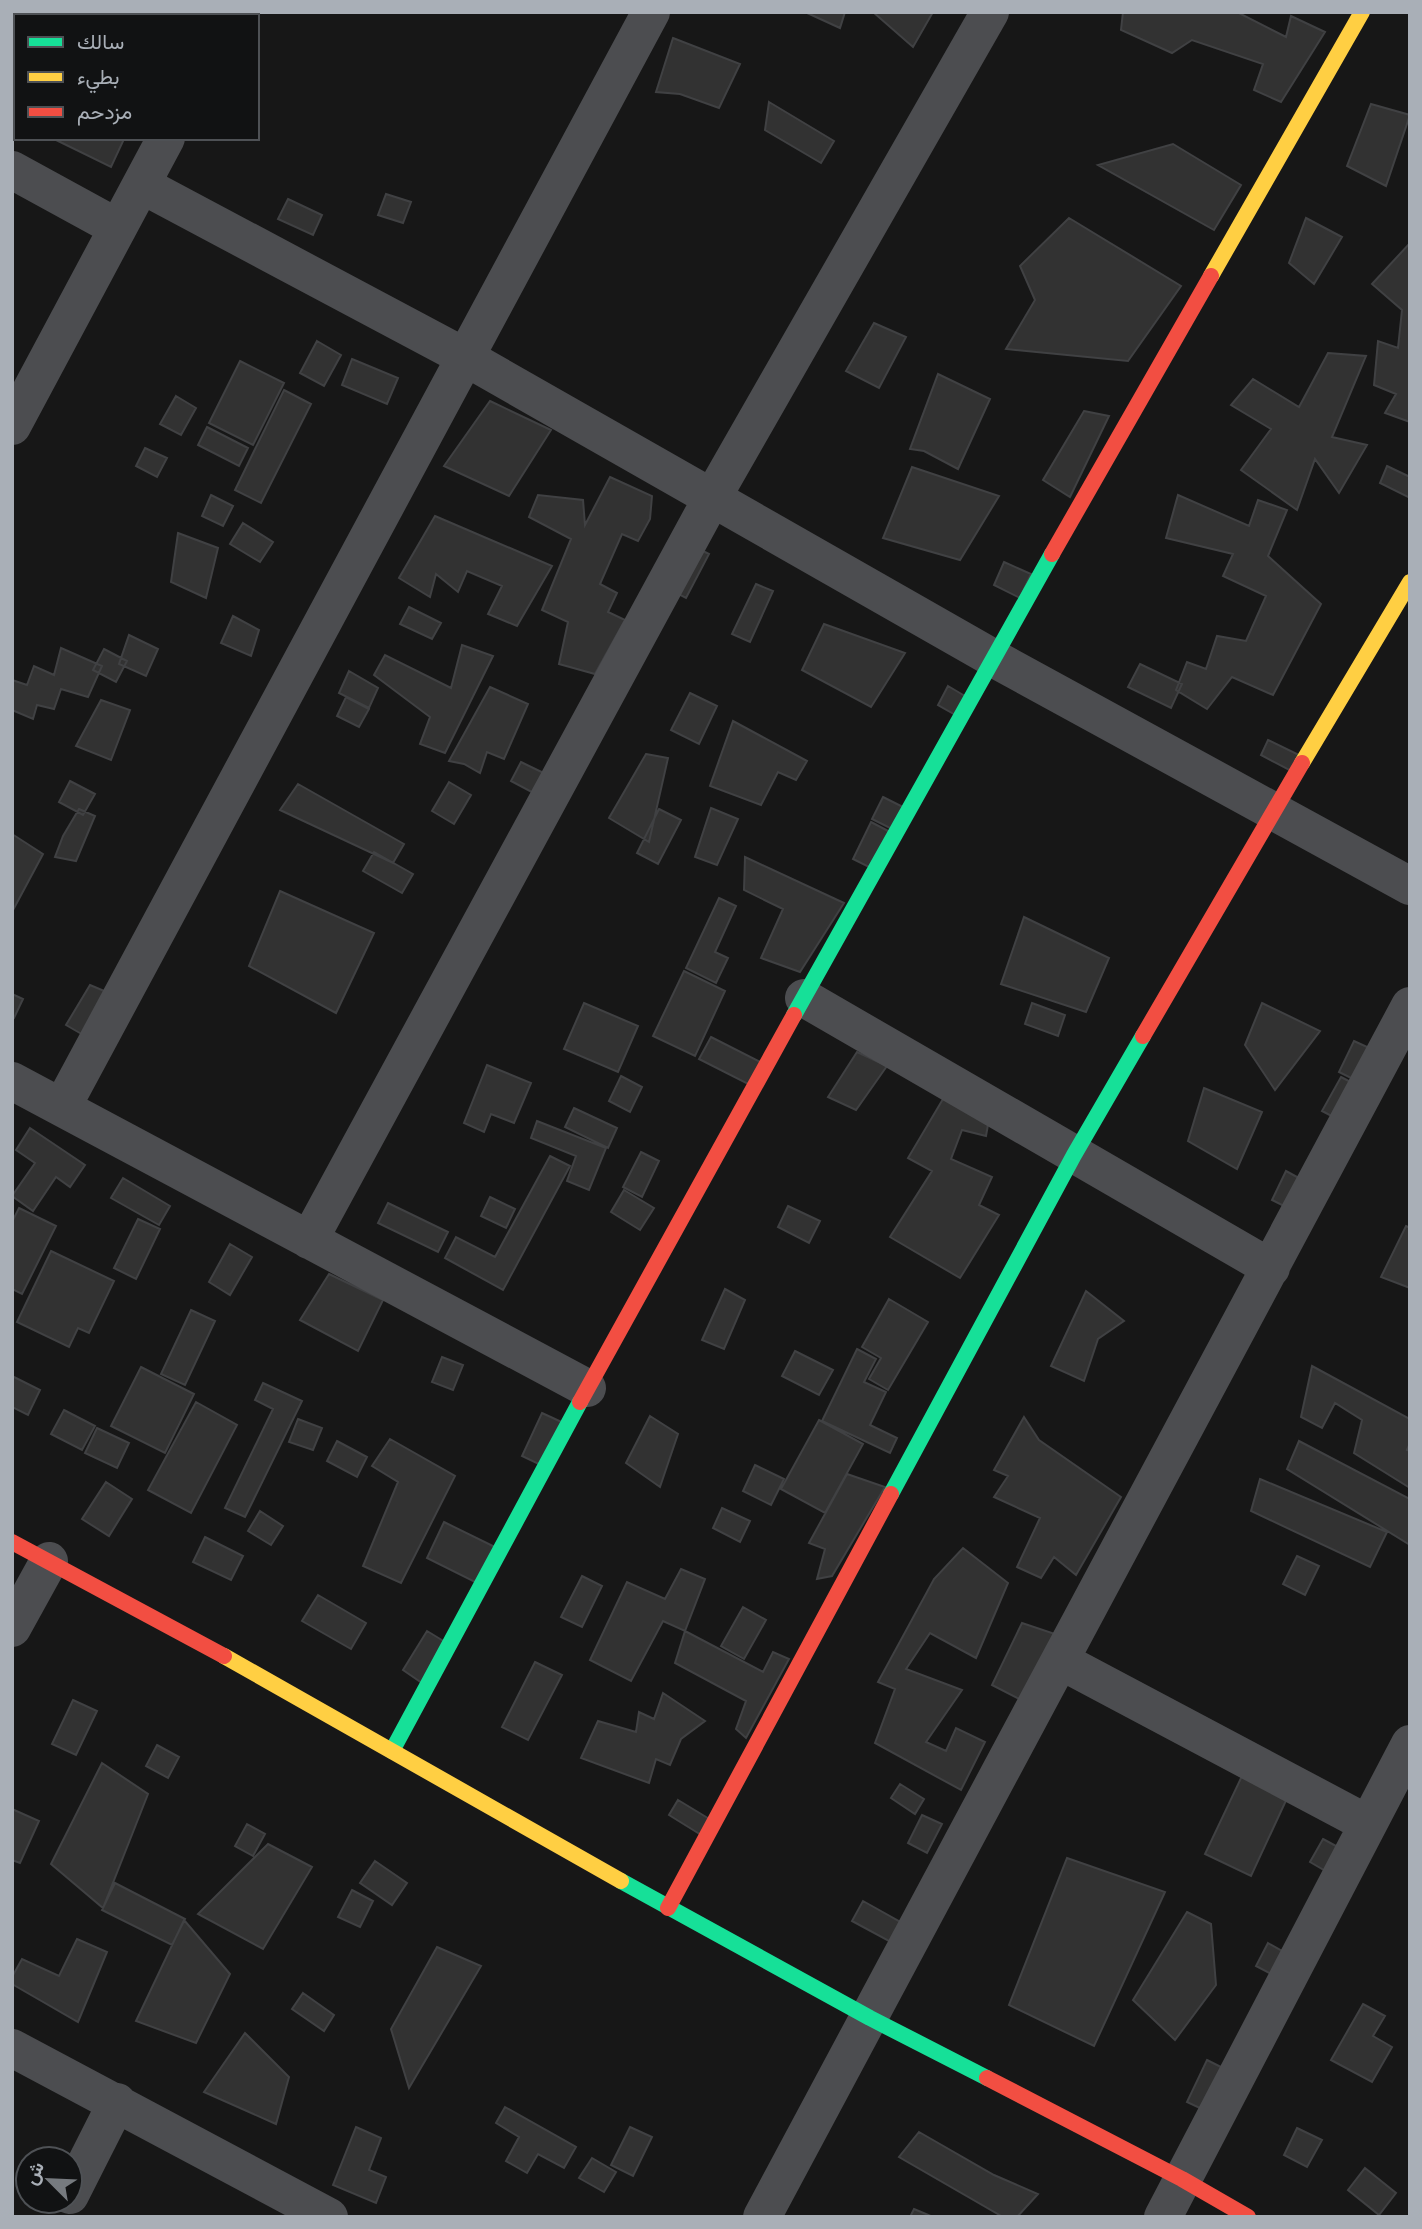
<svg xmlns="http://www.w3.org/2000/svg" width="1422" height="2229" font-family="'IBM Plex Sans',Vazirmatn,sans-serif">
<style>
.building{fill:#323232;stroke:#404143;stroke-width:2}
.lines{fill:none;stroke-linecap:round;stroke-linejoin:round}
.street{stroke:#4c4d50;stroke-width:38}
.fast{stroke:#16e098;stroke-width:16}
.slow{stroke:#ffcf43;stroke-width:16}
.jam{stroke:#f24e42;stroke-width:16}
</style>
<rect width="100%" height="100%" fill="#171717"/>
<!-- building -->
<path class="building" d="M 96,12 L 129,12 L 131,14 L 93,16 Z
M 805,12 L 845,12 L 840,28 Z
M 873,12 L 933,12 L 913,47 Z
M 1123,12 L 1237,12 L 1286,37 L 1291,16 L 1325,32 L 1281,102 L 1254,90 L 1263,64 L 1192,40 L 1172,53 L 1121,30 Z
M 673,38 L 740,64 L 719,108 L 680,94 L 656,92 Z
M 16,81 L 16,120 L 12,119 L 12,91 Z
M 769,102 L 834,141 L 821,163 L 765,130 Z
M 1371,104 L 1410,115 L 1386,186 L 1347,166 Z
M 52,138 L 123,138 L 124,139 L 111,167 Z
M 1173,144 L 1241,185 L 1214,230 L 1098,165 Z
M 386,194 L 411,202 L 403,223 L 378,215 Z
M 288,199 L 322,215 L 313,235 L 278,219 Z
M 1069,218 L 1181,286 L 1128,361 L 1006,349 L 1035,300 L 1020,266 Z
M 1306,218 L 1342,237 L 1314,284 L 1289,263 Z
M 1410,243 L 1410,422 L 1385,413 L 1396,394 L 1374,385 L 1378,341 L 1398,348 L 1402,310 L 1372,284 Z
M 874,323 L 906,337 L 879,388 L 846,371 Z
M 317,341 L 341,355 L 324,386 L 300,373 Z
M 1328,353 L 1366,356 L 1332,437 L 1367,445 L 1339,493 L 1315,459 L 1297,510 L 1241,470 L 1271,429 L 1231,405 L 1253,379 L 1299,407 Z
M 352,359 L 398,378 L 387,404 L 342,385 Z
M 240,361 L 284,383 L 253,445 L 209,423 Z
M 938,374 L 990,399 L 958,469 L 924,451 L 910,449 Z
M 284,390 L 311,404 L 261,503 L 235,490 Z
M 176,396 L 196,408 L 181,435 L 160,424 Z
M 490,401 L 551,430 L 509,496 L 444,466 Z
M 1084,411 L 1109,416 L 1070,497 L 1043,480 Z
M 207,427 L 248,448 L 239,466 L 198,445 Z
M 145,448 L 167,458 L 157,477 L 136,466 Z
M 1387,466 L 1410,477 L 1410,498 L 1380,483 Z
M 912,467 L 999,496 L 960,560 L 883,538 Z
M 610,477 L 652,496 L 650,519 L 638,541 L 622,534 L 600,584 L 617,593 L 608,612 L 625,620 L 595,674 L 559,664 L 568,622 L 542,610 L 571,539 L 529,517 L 538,495 L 583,500 L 585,525 Z
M 211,495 L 233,506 L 223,526 L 202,516 Z
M 1178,495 L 1249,526 L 1258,500 L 1287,510 L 1268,556 L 1321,604 L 1273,695 L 1232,677 L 1207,709 L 1176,690 L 1187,662 L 1206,669 L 1217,636 L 1246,641 L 1266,596 L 1223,576 L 1233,554 L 1166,538 Z
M 435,516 L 552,566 L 517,626 L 488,614 L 502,586 L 467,571 L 458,592 L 436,574 L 430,597 L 399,578 Z
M 243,523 L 273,542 L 260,562 L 230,544 Z
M 178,533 L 218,548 L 206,598 L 171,582 Z
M 681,540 L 709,554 L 686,598 L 659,584 Z
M 1004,562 L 1031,574 L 1020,598 L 994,585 Z
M 756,584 L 773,591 L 750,642 L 732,634 Z
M 409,607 L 441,623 L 432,639 L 400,624 Z
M 233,616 L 259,630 L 251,656 L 221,643 Z
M 824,624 L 905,653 L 871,707 L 802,670 Z
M 129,635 L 158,649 L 146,676 L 119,664 Z
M 462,645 L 493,656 L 445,753 L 420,744 L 430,717 L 374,675 L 385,655 L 451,688 Z
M 61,648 L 102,666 L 88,697 L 61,689 L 54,709 L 37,705 L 33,719 L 12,710 L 12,680 L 27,685 L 34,666 L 54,675 Z
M 104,649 L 127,661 L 116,682 L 93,670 Z
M 1140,664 L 1182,684 L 1171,708 L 1128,687 Z
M 349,671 L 378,688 L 369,708 L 339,693 Z
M 948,686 L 970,699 L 959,717 L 938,705 Z
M 490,687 L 528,704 L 504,759 L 487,752 L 480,773 L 464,764 L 449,761 Z
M 690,693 L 717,706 L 699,744 L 671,730 Z
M 346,697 L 369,709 L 359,727 L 337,716 Z
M 101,700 L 130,710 L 111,760 L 76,746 Z
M 733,721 L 807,761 L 796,780 L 778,772 L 761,805 L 710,786 Z
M 1268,740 L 1303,757 L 1295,773 L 1261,755 Z
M 646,754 L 668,758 L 649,842 L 609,818 Z
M 521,762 L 552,777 L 541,797 L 511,781 Z
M 70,781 L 95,794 L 83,815 L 59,802 Z
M 449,782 L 471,795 L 454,824 L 432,811 Z
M 298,784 L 404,844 L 393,863 L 280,810 Z
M 883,797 L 909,810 L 898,832 L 872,819 Z
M 711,808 L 738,819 L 717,865 L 695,857 Z
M 79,809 L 95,816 L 76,861 L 55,857 L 63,836 Z
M 659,809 L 681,820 L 658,864 L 637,853 Z
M 871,822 L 892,833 L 873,869 L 853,859 Z
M 12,834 L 43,854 L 12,912 Z
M 374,852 L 413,874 L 402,893 L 363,871 Z
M 745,857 L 844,903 L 800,972 L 761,958 L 783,909 L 744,890 Z
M 280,891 L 374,933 L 336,1013 L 249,966 Z
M 719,898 L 736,906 L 715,952 L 728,958 L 716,983 L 686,968 Z
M 1024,917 L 1109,958 L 1086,1012 L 1001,984 Z
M 684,971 L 725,991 L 695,1056 L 653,1036 Z
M 90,985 L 109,993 L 85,1036 L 66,1025 Z
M 12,994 L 23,999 L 14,1018 L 12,1017 Z
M 584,1003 L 638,1026 L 618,1072 L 564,1049 Z
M 1032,1003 L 1065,1015 L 1058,1036 L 1025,1024 Z
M 1262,1003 L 1320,1031 L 1275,1090 L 1245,1045 Z
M 711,1037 L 770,1067 L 758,1089 L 699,1059 Z
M 1354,1041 L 1378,1052 L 1363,1084 L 1339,1072 Z
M 857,1052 L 887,1066 L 856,1110 L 828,1097 Z
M 487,1065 L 531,1083 L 514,1123 L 491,1114 L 484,1132 L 464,1123 Z
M 621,1076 L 642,1087 L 630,1112 L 609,1101 Z
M 1341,1077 L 1362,1088 L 1343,1122 L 1322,1111 Z
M 1204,1088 L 1262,1112 L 1237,1169 L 1188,1141 Z
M 943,1099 L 989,1119 L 986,1136 L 962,1130 L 951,1159 L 992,1177 L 979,1205 L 999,1215 L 960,1278 L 890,1237 L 932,1171 L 908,1158 Z
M 574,1108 L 617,1128 L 608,1148 L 565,1127 Z
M 537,1121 L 606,1148 L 589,1190 L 567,1181 L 576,1156 L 531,1138 Z
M 30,1128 L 85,1165 L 70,1187 L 56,1177 L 33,1211 L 12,1196 L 35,1163 L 16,1150 Z
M 641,1152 L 659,1161 L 642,1197 L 623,1187 Z
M 550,1156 L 570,1166 L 503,1290 L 445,1258 L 456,1237 L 495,1257 Z
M 1286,1171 L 1308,1183 L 1294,1211 L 1272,1200 Z
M 123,1178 L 170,1206 L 159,1225 L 111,1198 Z
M 624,1190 L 654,1208 L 640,1230 L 611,1212 Z
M 490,1197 L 515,1209 L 506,1228 L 481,1216 Z
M 388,1203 L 448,1232 L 438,1252 L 378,1223 Z
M 788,1206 L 820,1221 L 809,1243 L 778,1227 Z
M 19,1208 L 56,1226 L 22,1294 L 12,1289 L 12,1222 Z
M 138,1219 L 160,1229 L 136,1279 L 114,1268 Z
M 1406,1226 L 1410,1228 L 1410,1288 L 1381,1277 Z
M 230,1244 L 252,1257 L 230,1295 L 209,1282 Z
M 51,1251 L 114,1281 L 89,1333 L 78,1328 L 69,1347 L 17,1322 Z
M 329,1274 L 383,1300 L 358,1351 L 300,1320 Z
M 725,1289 L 745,1300 L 724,1349 L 702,1340 Z
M 1086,1291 L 1124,1321 L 1098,1339 L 1084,1381 L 1051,1366 Z
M 889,1299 L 928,1322 L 888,1390 L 869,1379 L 881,1358 L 862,1347 Z
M 191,1310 L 215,1321 L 185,1385 L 161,1374 Z
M 857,1349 L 876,1359 L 864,1382 L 886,1392 L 870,1425 L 897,1438 L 890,1453 L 822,1421 Z
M 795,1351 L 833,1370 L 819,1395 L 782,1376 Z
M 442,1357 L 463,1365 L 453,1390 L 432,1382 Z
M 1312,1366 L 1410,1419 L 1410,1443 L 1407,1450 L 1410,1451 L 1410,1488 L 1354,1453 L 1362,1420 L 1335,1403 L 1322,1428 L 1301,1417 Z
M 141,1367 L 194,1394 L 165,1453 L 111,1426 Z
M 12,1376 L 40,1390 L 28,1415 L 12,1407 Z
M 263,1383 L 302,1401 L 245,1517 L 225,1508 L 273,1409 L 255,1400 Z
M 196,1402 L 237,1425 L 191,1513 L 148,1490 Z
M 64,1410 L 95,1426 L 82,1450 L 51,1434 Z
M 542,1413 L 566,1424 L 545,1467 L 522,1456 Z
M 650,1416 L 678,1434 L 660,1487 L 626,1463 Z
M 1024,1417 L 1039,1440 L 1121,1497 L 1076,1575 L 1054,1557 L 1041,1578 L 1017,1567 L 1040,1518 L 994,1497 L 1008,1476 L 994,1470 Z
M 298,1419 L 322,1428 L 313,1450 L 289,1442 Z
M 819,1420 L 863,1444 L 825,1513 L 781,1489 Z
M 97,1428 L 129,1443 L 117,1468 L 85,1453 Z
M 390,1439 L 455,1476 L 401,1583 L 363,1566 L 398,1482 L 372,1466 Z
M 337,1441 L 367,1457 L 357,1477 L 327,1461 Z
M 1299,1441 L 1410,1499 L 1410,1545 L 1287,1469 Z
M 755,1465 L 784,1479 L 771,1505 L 743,1491 Z
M 847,1474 L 885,1487 L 832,1576 L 817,1579 L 825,1549 L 809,1543 Z
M 1260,1479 L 1387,1532 L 1370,1567 L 1251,1511 Z
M 106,1482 L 132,1499 L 109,1536 L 82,1519 Z
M 722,1508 L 750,1521 L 740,1542 L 713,1528 Z
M 260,1511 L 283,1526 L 271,1545 L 248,1531 Z
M 444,1522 L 499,1549 L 481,1585 L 427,1558 Z
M 205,1537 L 243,1556 L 231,1580 L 193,1562 Z
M 963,1548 L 1008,1583 L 976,1658 L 930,1633 L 906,1669 L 962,1690 L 926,1742 L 946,1751 L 956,1728 L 985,1742 L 961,1790 L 875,1743 L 895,1689 L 878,1682 L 934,1579 Z
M 1297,1556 L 1319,1566 L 1305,1595 L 1283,1584 Z
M 681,1569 L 705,1579 L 685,1631 L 663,1621 L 631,1681 L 590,1660 L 627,1582 L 665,1599 Z
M 582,1576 L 602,1586 L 582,1627 L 561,1617 Z
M 318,1595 L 366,1623 L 351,1649 L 302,1621 Z
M 743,1607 L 766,1620 L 744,1659 L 721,1646 Z
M 1022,1623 L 1058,1635 L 1021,1700 L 992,1685 Z
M 427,1631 L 450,1645 L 425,1685 L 403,1670 Z
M 685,1631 L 763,1672 L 773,1652 L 789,1659 L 746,1738 L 736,1729 L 746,1701 L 675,1663 Z
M 535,1662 L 562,1675 L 528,1740 L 502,1727 Z
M 663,1693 L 705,1721 L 681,1739 L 670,1765 L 656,1759 L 649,1783 L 581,1758 L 598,1721 L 636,1732 L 639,1712 L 654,1719 Z
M 73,1700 L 97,1711 L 76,1755 L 52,1744 Z
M 157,1745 L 179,1757 L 168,1778 L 146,1766 Z
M 102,1763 L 148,1794 L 103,1908 L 51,1864 Z
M 1242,1776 L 1289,1794 L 1251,1876 L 1205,1854 Z
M 900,1784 L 924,1799 L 915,1814 L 891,1798 Z
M 678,1800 L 716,1823 L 706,1838 L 669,1815 Z
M 12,1809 L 39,1821 L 20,1863 L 12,1860 Z
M 922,1815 L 942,1824 L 927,1853 L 908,1843 Z
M 247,1824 L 265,1834 L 253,1856 L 235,1846 Z
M 1323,1839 L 1349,1853 L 1336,1877 L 1310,1862 Z
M 268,1844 L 312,1867 L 263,1949 L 198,1914 Z
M 1067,1858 L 1165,1892 L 1094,2046 L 1009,2005 Z
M 375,1861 L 407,1883 L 392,1905 L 360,1883 Z
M 115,1883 L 185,1919 L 172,1945 L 102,1910 Z
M 352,1890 L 373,1901 L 360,1927 L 338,1917 Z
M 863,1901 L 911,1928 L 900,1947 L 852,1921 Z
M 1187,1912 L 1211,1924 L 1216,1985 L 1175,2040 L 1133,2000 Z
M 184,1920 L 230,1974 L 196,2043 L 136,2021 Z
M 77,1939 L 107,1952 L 78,2022 L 12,1984 L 12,1977 L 22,1959 L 59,1976 Z
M 1268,1943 L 1289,1955 L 1277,1977 L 1256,1966 Z
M 437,1947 L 481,1966 L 409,2088 L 391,2029 Z
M 303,1993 L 334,2015 L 324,2031 L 292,2009 Z
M 1363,2004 L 1385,2016 L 1373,2036 L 1392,2047 L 1372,2082 L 1331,2060 Z
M 245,2033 L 289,2077 L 276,2124 L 204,2092 Z
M 1207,2060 L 1225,2069 L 1206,2111 L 1187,2102 Z
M 505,2107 L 576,2147 L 564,2168 L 538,2154 L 527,2173 L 506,2161 L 519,2137 L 496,2123 Z
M 356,2127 L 381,2138 L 369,2170 L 386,2177 L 376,2203 L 333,2185 Z
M 630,2127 L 652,2137 L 633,2176 L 611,2165 Z
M 1297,2128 L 1322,2140 L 1307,2167 L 1284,2155 Z
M 919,2132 L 994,2175 L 1038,2194 L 1017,2217 L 1003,2217 L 899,2157 Z
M 592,2158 L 616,2172 L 604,2192 L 579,2178 Z
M 1365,2168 L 1396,2193 L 1379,2215 L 1348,2190 Z
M 914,2209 L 933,2217 L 910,2217 Z"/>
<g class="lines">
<!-- street -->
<path class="street" d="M 230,16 L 232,12
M 12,170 L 118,228
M 142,185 L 465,357 L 993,658 L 1410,886
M 12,426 L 166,138
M 804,998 L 1271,1268
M 12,1081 L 587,1388
M 62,1107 L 651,12
M 309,1240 L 712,498 L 990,12
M 12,1628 L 49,1561
M 1061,1661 L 1368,1824
M 12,2048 L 329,2217
M 70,2195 L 117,2102
M 762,2217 L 1410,1006
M 1163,2217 L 1410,1744"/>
<!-- fast -->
<path class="fast" d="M 794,1015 L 1052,554
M 891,1494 L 1074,1155 L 1143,1036
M 392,1751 L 580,1402
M 621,1881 L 870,2018 L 987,2078"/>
<!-- slow -->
<path class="slow" d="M 1211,276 L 1362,12
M 1302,763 L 1410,582
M 224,1656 L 621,1881"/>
<!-- jam -->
<path class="jam" d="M 1052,554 L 1211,276
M 1143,1036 L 1302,763
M 580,1402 L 794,1015
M 12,1542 L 224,1656
M 668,1908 L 891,1494
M 987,2078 L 1182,2179 L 1248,2217"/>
</g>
<!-- border -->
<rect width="1422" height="2229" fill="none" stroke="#a9afb7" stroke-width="28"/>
<!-- legend -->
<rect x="14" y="14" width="245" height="126" fill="#111213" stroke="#4e5155" stroke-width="2"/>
<rect x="28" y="37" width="35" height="10" fill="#16e098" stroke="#4e5155" stroke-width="2"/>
<text x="77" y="49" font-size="21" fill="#a9afb7">سالك</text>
<rect x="28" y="72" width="35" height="10" fill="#ffcf43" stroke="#4e5155" stroke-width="2"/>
<text x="77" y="84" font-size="21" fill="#a9afb7">بطيء</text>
<rect x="28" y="107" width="35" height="10" fill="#f24e42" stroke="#4e5155" stroke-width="2"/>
<text x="77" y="119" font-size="21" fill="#a9afb7">مزدحم</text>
<!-- north arrow -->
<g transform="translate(49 2180) rotate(294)"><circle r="33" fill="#111213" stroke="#4e5155" stroke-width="2"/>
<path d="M0-5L12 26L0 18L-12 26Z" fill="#767a7f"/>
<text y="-10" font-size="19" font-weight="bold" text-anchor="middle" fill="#a9afb7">ش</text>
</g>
</svg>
